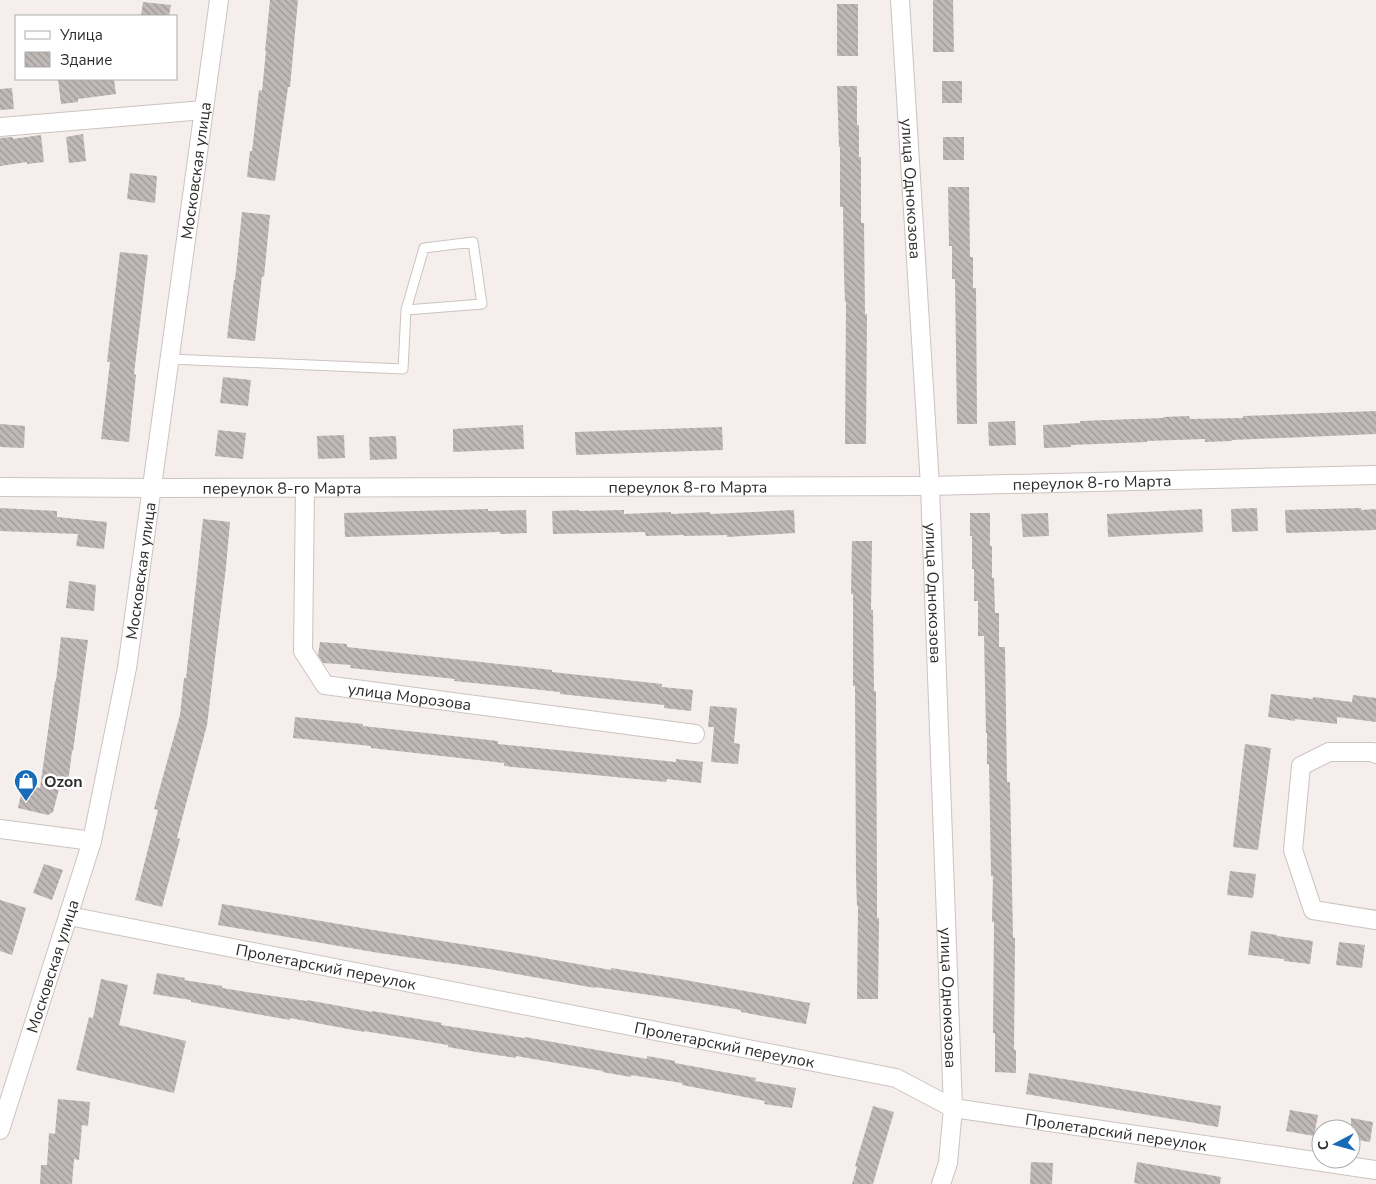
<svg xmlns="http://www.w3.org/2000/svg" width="1376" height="1184" font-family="'Nunito Sans',sans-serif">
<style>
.building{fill:url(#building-back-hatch)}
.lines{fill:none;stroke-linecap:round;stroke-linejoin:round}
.lane-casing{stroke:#cbc4c1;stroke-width:11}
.street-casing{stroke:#cbc4c1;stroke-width:20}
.lane{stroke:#fff;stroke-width:9}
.street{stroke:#fff;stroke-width:18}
.labels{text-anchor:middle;stroke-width:5;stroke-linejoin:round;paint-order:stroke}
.street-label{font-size:16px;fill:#2f2c2c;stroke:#fff}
.poi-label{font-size:16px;font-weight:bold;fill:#2f2c2c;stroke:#fff;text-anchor:start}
</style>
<defs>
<pattern id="building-back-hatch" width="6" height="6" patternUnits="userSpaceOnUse" patternTransform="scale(1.25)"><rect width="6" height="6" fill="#c0b9b7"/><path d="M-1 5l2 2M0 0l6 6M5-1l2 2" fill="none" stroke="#9c9795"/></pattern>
</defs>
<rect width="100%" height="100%" fill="#f5eeec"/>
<!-- building -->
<path class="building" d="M 270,0 L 298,0 L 290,87 L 288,87 L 275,181 L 247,177 L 250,151 L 252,151 L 259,90 L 262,91 L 266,51 L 265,51 Z
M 933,0 L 953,0 L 954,52 L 933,52 Z
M 143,2 L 171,5 L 169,16 L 141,16 Z
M 837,4 L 858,4 L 858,56 L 837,56 Z
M 58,79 L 114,79 L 116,94 L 78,99 L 78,102 L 61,104 Z
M 942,81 L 962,81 L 962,103 L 942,103 Z
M 837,86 L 857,86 L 857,125 L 859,125 L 859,157 L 861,157 L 861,223 L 864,223 L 865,314 L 867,314 L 866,444 L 845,444 L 846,302 L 845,302 L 844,275 L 843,207 L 840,207 L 840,147 L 839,147 Z
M 12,88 L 14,109 L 0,110 L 0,89 Z
M 83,134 L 86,161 L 69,163 L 66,137 Z
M 41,135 L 44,162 L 27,164 L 27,162 L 0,166 L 0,138 L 13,137 L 13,139 Z
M 943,137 L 964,137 L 964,160 L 943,160 Z
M 130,173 L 157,176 L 155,203 L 127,199 Z
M 948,187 L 969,187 L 970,257 L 973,257 L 973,288 L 976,288 L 977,424 L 957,424 L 955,279 L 952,279 L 952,246 L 949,246 Z
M 242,212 L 270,215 L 264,277 L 262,276 L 255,341 L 227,338 L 234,280 L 235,280 Z
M 120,252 L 148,255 L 134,374 L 136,375 L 129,442 L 101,439 L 110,362 L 107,362 Z
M 223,377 L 251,380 L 248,406 L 220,403 Z
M 1376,411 L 1376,434 L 1232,440 L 1232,441 L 1205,442 L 1205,439 L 1147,441 L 1147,442 L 1071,445 L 1071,447 L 1044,448 L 1043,425 L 1080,423 L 1080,421 L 1163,418 L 1163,417 L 1189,416 L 1190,419 L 1243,418 L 1243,416 Z
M 1015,421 L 1016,445 L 989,446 L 988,422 Z
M 0,424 L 25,426 L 24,448 L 0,447 Z
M 523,425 L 524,449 L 453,452 L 453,429 Z
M 722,427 L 723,450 L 576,455 L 575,432 Z
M 218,430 L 246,433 L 243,459 L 215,456 Z
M 344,435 L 345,458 L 318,459 L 317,436 Z
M 396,436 L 397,459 L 370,460 L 369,437 Z
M 0,508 L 57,511 L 57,517 L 107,522 L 104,549 L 76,546 L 78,534 L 0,531 Z
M 1257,508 L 1258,531 L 1232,532 L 1231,509 Z
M 1361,508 L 1361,510 L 1376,509 L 1376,530 L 1286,533 L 1285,510 Z
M 488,509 L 488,511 L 526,510 L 527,533 L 500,534 L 500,532 L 345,537 L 344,513 Z
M 1202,509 L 1203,532 L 1108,537 L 1107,514 Z
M 579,510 L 579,511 L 624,510 L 624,514 L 671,512 L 671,514 L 710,512 L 710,514 L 794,510 L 795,533 L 727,537 L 727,535 L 684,536 L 684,535 L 646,536 L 645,532 L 553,534 L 552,511 Z
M 970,513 L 990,513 L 990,546 L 992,546 L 992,578 L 994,578 L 995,613 L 999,613 L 999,647 L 1005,647 L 1007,782 L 1010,782 L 1013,938 L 1015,938 L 1014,1050 L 1016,1050 L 1016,1073 L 995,1072 L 995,1033 L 993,1033 L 994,922 L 992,922 L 993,876 L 991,876 L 989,764 L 987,764 L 987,733 L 986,733 L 984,636 L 978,636 L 978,601 L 974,601 L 974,569 L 972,569 L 972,536 L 970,536 Z
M 1048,513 L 1049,536 L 1023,537 L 1021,514 Z
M 203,519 L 230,522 L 226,567 L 207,725 L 177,838 L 180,839 L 162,907 L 135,900 L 158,810 L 154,809 L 180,715 L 184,678 L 186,678 Z
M 852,541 L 872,541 L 871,610 L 873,610 L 874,691 L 876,691 L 877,883 L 877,918 L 879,918 L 878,999 L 857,999 L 858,906 L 857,906 L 856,877 L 855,686 L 853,686 L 853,594 L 851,594 Z
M 69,581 L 96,585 L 94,611 L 66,608 Z
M 61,637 L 88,640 L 73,751 L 72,751 L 67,790 L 59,789 L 53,812 L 48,815 L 18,808 L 23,785 L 40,788 L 55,681 L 56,681 Z
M 320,642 L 347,644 L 347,647 L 552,670 L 552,672 L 662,684 L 662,687 L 693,690 L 691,711 L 664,708 L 664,705 L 560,694 L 560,692 L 454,681 L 455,679 L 350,668 L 351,665 L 323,663 L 318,655 Z
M 1271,694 L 1313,699 L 1313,697 L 1352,702 L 1353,695 L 1376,698 L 1376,722 L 1337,717 L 1337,724 L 1295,719 L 1295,721 L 1268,717 Z
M 710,706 L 737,708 L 734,743 L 740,744 L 738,764 L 711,762 L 714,727 L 708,727 Z
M 295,717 L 363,724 L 363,726 L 498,741 L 498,744 L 676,762 L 676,759 L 703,762 L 701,783 L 667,779 L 666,782 L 504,766 L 504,763 L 371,748 L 371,746 L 293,738 Z
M 1245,744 L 1271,748 L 1258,850 L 1233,847 Z
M 44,864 L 63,870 L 52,900 L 33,893 Z
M 1230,871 L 1256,874 L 1253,898 L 1227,895 Z
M 0,900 L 26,908 L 12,955 L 0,951 Z
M 222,904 L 391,933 L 499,950 L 611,970 L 611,968 L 680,979 L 810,1003 L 806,1024 L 741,1012 L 741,1010 L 670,998 L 595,987 L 595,988 L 489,969 L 379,953 L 218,925 Z
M 1251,931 L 1277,935 L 1277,936 L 1313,941 L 1310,964 L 1284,961 L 1284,959 L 1248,955 Z
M 1339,942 L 1365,945 L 1362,968 L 1336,965 Z
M 157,973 L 185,978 L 184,980 L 222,986 L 222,988 L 266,995 L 307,1001 L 307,1000 L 372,1012 L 372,1011 L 442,1023 L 441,1025 L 524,1038 L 525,1037 L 647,1059 L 647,1056 L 675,1061 L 675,1063 L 756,1078 L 755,1081 L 796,1088 L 792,1108 L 764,1104 L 765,1101 L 682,1085 L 682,1083 L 631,1075 L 631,1077 L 602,1072 L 603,1071 L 516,1056 L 516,1058 L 476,1052 L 448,1047 L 448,1045 L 364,1031 L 364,1032 L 290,1018 L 290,1020 L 256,1014 L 191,1002 L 191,1000 L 153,994 Z
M 101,979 L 128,985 L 119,1025 L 186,1041 L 174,1093 L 76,1070 L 89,1017 L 93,1018 Z
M 1029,1073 L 1221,1106 L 1218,1127 L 1026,1094 Z
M 58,1099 L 90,1102 L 88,1126 L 82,1125 L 79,1160 L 74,1159 L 72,1184 L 40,1184 L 41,1165 L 47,1165 L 49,1133 L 55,1134 Z
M 873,1106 L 894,1112 L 873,1184 L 852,1184 L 857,1167 L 855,1166 Z
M 1290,1110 L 1318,1115 L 1314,1136 L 1286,1131 Z
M 1351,1118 L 1373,1122 L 1370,1142 L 1351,1139 Z
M 1031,1162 L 1053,1163 L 1052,1184 L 1030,1184 Z
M 1137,1162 L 1221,1177 L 1220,1184 L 1140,1184 L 1134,1183 Z"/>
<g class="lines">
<!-- lane casing -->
<g class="lane-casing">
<path id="lane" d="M 170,359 L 403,369 L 406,310 L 424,248 L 473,242 L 482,304 L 406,310"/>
</g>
<!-- street casing -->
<g class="street-casing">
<g id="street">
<path id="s1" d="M 900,0 L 930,486 L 953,1108 L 948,1163 L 941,1184"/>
<path d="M 0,127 L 204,110"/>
<path id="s2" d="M 0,487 L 153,488 L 930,486 L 1376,475"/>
<path id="s3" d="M 305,488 L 303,651 L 325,685 L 695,734"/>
<path d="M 1376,754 L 1373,752 L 1329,752 L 1301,766 L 1293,850 L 1313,910 L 1376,920"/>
<path d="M 0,829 L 92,841"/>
<path id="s4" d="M 69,916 L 896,1078 L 953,1108 L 1376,1170"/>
<path id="s5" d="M 0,1130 L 92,841 L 127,668 L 219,0"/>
</g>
</g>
<!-- lane -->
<use href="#lane" class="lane"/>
<!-- street -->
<use href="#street" class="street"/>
</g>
<!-- icons -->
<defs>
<g id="shop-pin" transform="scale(1.25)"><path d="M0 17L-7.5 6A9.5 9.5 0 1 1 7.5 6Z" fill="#176bb9" stroke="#fff"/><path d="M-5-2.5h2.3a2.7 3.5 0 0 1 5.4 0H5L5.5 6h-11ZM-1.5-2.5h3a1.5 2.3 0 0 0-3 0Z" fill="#fff"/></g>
</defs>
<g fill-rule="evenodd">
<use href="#shop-pin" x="26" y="781"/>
</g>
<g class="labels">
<!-- street labels -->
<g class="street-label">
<text dy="6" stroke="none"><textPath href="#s5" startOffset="982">Московская улица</textPath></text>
<text dy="6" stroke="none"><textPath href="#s1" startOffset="189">улица Однокозова</textPath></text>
<text dy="6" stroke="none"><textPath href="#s2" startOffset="1092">переулок 8-го Марта</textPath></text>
<text dy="6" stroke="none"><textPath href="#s2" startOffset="688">переулок 8-го Марта</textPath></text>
<text dy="6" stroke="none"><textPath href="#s2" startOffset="282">переулок 8-го Марта</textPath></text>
<text dy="6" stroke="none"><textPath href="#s5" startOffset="578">Московская улица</textPath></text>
<text dy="6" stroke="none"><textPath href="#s1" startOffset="594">улица Однокозова</textPath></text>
<text dy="6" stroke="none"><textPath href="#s3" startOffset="289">улица Морозова</textPath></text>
<text dy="6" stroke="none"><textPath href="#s5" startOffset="172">Московская улица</textPath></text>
<text dy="6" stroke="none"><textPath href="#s4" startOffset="262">Пролетарский переулок</textPath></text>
<text dy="6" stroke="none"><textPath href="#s1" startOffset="999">улица Однокозова</textPath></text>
<text dy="6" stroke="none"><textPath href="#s4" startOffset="668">Пролетарский переулок</textPath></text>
<text dy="6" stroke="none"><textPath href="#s4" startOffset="1072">Пролетарский переулок</textPath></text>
</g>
<!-- poi labels -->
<g class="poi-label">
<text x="44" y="787">Ozon</text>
</g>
</g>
<!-- legend -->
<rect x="15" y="15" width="162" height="65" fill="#ffffff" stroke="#acabab"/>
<rect x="25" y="31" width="25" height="8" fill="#ffffff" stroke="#acabab"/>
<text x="60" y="40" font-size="15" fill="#2f2c2c">Улица</text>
<rect x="25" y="52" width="25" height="15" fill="url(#building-back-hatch)" stroke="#acabab"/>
<text x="60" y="65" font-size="15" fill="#2f2c2c">Здание</text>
<!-- north arrow -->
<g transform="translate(1336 1144) rotate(264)"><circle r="24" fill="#ffffff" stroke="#acabab"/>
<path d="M0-4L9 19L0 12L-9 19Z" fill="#176bb9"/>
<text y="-8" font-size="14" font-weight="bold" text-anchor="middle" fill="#2f2c2c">С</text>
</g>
</svg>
